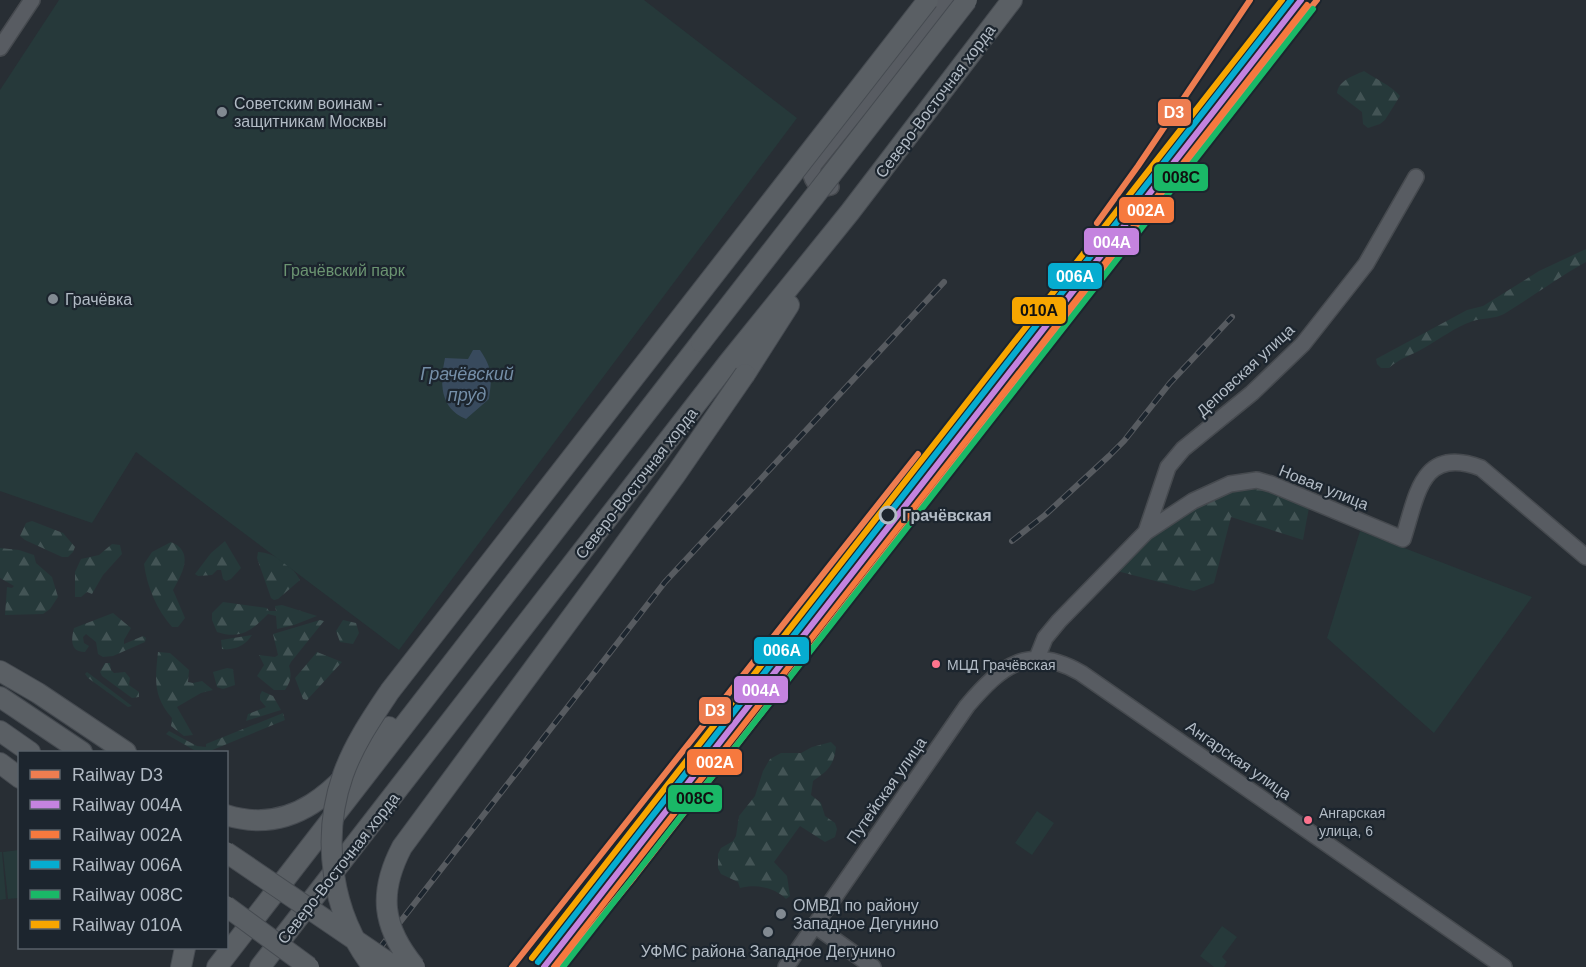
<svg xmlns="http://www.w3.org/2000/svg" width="1586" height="967" font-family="Helvetica,sans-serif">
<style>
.forest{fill:url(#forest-firs)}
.park{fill:#26393a}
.water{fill:#384a5d}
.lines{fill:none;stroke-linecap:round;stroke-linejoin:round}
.minor-casing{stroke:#464a4f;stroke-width:18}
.major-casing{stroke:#464b51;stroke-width:22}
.minor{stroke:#585c62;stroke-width:15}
.major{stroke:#5a5f64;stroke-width:20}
.rail-casing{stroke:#575b60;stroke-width:6}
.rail{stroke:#1c252e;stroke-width:4;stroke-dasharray:11;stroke-linecap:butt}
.major-bridge-casing{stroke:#464b51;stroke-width:22;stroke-linecap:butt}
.major-bridge{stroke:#5a5f64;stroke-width:20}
.rail-1-casing{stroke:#1c252e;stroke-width:10}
.rail-2-casing{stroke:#1c252e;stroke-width:10}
.rail-3-casing{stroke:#1c252e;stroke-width:10}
.rail-4-casing{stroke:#1c252e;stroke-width:10}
.rail-5-casing{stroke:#1c252e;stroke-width:10}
.rail-6-casing{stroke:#1c252e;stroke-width:10}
.rail-1{stroke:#ee7d50;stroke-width:6}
.rail-2{stroke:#c483df;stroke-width:6}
.rail-3{stroke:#f6793e;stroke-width:6}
.rail-4{stroke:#06acd0;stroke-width:6}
.rail-5{stroke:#1ab867;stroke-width:6}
.rail-6{stroke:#f7a600;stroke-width:6}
.poi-dot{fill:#828a92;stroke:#1c252e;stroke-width:2}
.stop-dot{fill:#1c252e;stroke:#b2bbc5;stroke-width:3}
.bus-dot{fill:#fc738d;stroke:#1c252e;stroke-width:2}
.labels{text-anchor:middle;stroke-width:4.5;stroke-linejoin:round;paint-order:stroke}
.bus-label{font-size:14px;fill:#b2bbc5;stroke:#1c252e;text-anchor:start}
.street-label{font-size:16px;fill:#b2bbc5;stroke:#1c252e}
.poi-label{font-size:16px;fill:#b2bbc5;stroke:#1c252e;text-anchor:start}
.park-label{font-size:16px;fill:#6b9471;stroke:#1c252e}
.stop-label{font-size:16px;font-weight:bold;fill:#b2bbc5;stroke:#1c252e;text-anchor:start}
.water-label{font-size:18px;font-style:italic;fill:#748ea7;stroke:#1c252e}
.line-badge{stroke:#1c252e;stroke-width:2}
.badge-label{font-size:16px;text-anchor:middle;font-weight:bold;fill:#fff}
.pale-badge-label{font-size:16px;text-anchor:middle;font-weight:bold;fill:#111}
</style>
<defs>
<pattern id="forest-firs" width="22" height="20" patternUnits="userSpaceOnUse" patternTransform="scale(1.5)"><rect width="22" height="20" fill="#26393a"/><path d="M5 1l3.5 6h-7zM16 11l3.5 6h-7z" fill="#435455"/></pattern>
</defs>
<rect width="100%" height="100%" fill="#282e34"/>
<!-- forest -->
<path class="forest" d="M 1364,71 C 1376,79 1390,85 1400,96 L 1385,120 L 1380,124 L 1368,128 L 1363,124 L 1362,112 L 1337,93 C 1339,80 1353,76 1364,71 Z
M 1586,249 L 1586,262 C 1557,278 1532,297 1504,314 C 1495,319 1483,318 1473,321 C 1455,327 1440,339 1424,348 C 1412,355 1400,358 1389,368 L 1381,368 L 1377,364 L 1376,359 L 1467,310 L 1483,306 L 1539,271 Z
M 1257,484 L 1310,502 L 1303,540 L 1231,517 L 1214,583 L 1194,591 L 1117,571 L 1159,530 L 1201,500 Z
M 32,521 L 63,533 L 75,547 L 73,552 L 68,557 L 62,557 L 25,540 L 20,536 L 26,523 Z
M 225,541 L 241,568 L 231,579 L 226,581 L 223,579 L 221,570 L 217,570 L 212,575 L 198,576 L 195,574 L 211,553 Z
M 171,542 C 195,552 182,574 173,590 L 185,618 L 178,627 L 172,627 C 157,610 147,587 144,564 L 152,552 Z
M 112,544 L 120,545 L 122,554 L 103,575 L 92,594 L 87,592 L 81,597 L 75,597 L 75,572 L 81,559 L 99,555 Z
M 0,548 L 19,550 L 34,555 L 36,563 L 52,577 L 58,597 L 50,609 L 43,614 L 5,615 L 7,587 L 12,588 L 14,586 L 0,578 Z
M 258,552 C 274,552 293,566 300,580 L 278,599 L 274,600 L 271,598 L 257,558 Z
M 223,602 L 267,608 L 269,611 L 276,611 L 275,606 L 282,605 L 317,616 L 294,625 L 277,629 L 276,616 L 268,614 C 252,630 242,640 217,632 L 212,620 L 212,613 Z
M 113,613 L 131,628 L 124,640 L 124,644 L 143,636 L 146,638 L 145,642 L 113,656 L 103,657 L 98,654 L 96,642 L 86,634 L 83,637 L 84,643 L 89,646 L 85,652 C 70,652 71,640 74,628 Z
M 320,620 L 324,621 L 291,662 L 289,666 C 292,676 291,681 285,690 L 274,690 L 257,676 L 264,665 L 259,655 L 275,657 L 278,655 L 273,634 Z
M 343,620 L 356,623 L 359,633 L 353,644 L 340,642 L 336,631 Z
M 252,635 C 246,645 234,651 222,649 L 221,640 Z
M 158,652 L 170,653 L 189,670 L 188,682 L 193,683 L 202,681 L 213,690 L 201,693 L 177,707 L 193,735 L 184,736 L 171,726 L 172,718 C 153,696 155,680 158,652 Z
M 317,652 L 342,662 L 307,700 L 303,699 L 295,678 Z
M 105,663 L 110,663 L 111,670 L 114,673 L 125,672 L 130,678 L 129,685 L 139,692 L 139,697 L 132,698 L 102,676 L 100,672 Z
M 227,668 L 233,669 L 235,685 L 223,689 L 217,687 L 213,672 Z
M 87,672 L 132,706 L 128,707 L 88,678 L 85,674 Z
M 262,691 L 273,696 L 281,710 L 246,721 L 248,714 L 266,707 L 260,700 L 260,695 Z
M 283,713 L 285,720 L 210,751 L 194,750 L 166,734 L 169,731 L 197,746 L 206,747 L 206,744 Z
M 831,742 L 836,747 C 834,765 828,771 813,781 L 811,795 L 821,803 L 825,816 L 835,823 L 837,829 L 835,837 L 825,842 L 800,826 L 774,862 L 787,876 L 790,896 L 786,899 C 774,887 756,884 740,888 L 738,882 L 721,874 L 718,868 L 718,854 L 721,848 L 733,841 L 736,836 L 739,816 L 755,796 L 763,771 L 770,759 L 781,753 L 801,753 L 812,747 Z"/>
<!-- park -->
<path class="park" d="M 59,0 L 644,0 L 797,118 L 399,650 L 136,452 L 92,523 L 0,491 L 0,90 Z
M 1360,531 L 1532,597 L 1434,733 L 1327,638 Z
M 1037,811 L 1054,823 L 1032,855 L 1015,843 Z
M 19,850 L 19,898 L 8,899 L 3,852 Z
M 0,852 L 2,852 L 6,899 L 0,900 Z
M 1222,926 L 1237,937 L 1222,957 L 1227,962 L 1224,967 L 1214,967 L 1200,956 Z"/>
<!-- water -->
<path class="water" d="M 473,350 L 480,350 C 493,369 492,378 489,399 L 466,419 C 439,408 440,382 445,358 L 468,359 Z"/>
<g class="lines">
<!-- minor casing -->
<g class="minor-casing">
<path id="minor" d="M 0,48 L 32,0
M 831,187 C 821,190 814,185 811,175 L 814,165 L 947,0
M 1146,532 L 1168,467 L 1183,449 L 1252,393 L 1303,344 L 1366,264 L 1416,177
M 1037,658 L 1045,638 L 1059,621 L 1146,532 L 1193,501 L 1230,484 L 1257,480 L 1271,484 L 1403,539 C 1417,496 1421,445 1481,468 L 1586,557
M 814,925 L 873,967
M 786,967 L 967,706 C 1002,665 1029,643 1081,673 L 1504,967"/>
</g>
<!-- major casing -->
<g class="major-casing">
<path id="major" d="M 745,374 L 789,305
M 0,671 L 38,693 L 126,752
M 0,697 L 82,752
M 0,731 L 30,752
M 0,763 L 20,778
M 226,815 C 302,839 345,777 389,727
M 181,967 L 185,948
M 217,967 L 701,342
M 260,967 L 728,363 L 850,212 L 1012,0"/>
</g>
<!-- minor -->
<use href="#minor" class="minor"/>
<!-- major -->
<use href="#major" class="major"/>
<!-- rail casing -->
<g class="rail-casing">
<path id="rail" d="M 1012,541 L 1045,515 L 1109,456 L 1124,441 L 1170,383 L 1232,317
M 365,967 L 665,582 L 944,282"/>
</g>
<!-- rail -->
<use href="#rail" class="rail"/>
<!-- major-bridge casing -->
<g class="major-bridge-casing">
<path id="major-bridge" d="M 701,342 L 967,0
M 226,852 L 395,967
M 226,906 L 309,967
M 373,967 C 331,914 321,838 343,775 C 354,744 372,718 390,691 L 928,0
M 415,967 C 382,927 378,893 402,847 L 607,569 L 676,474 L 745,374"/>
</g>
<!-- major-bridge -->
<use href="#major-bridge" class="major-bridge"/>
<!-- rail-1 casing -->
<g class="rail-1-casing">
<path id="rail-1" d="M 1097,223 L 1138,166 L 1250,0
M 512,967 L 918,454
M 560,967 L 634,877 L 1074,311 L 1146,214 L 1317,0"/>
</g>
<!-- rail-2 casing -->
<g class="rail-2-casing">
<path id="rail-2" d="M 544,967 L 1301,0"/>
</g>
<!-- rail-3 casing -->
<g class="rail-3-casing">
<path id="rail-3" d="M 554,967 L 1307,5"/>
</g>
<!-- rail-4 casing -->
<g class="rail-4-casing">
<path id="rail-4" d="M 538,962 L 1291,0"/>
</g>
<!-- rail-5 casing -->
<g class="rail-5-casing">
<path id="rail-5" d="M 563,967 L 1313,9"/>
</g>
<!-- rail-6 casing -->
<g class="rail-6-casing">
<path id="rail-6" d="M 532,958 L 1282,0"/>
</g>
<!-- rail-1 -->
<use href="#rail-1" class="rail-1"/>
<!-- rail-2 -->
<use href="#rail-2" class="rail-2"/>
<!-- rail-3 -->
<use href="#rail-3" class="rail-3"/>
<!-- rail-4 -->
<use href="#rail-4" class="rail-4"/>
<!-- rail-5 -->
<use href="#rail-5" class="rail-5"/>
<!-- rail-6 -->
<use href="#rail-6" class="rail-6"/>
</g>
<!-- markers -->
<g class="poi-dot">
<circle cx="222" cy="112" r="6"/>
<circle cx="53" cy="299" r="6"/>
<circle cx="781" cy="914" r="6"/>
<circle cx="768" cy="932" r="6"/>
</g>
<circle class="stop-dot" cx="888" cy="515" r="8"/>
<g class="bus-dot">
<circle cx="936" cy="664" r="5"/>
<circle cx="1308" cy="820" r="5"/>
</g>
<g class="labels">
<!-- bus labels -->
<g class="bus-label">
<text x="947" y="670">МЦД Грачёвская</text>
<text x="1319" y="818">Ангарская<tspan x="1319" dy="18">улица, 6</tspan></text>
</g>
<!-- street labels -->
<g class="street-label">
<text transform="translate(935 101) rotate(-53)" y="6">Северо-Восточная хорда</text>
<text transform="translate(1245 370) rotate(-43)" y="6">Деповская улица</text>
<text transform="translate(636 483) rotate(-52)" y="6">Северо-Восточная хорда</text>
<text transform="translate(1324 487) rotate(22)" y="6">Новая улица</text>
<text transform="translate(1239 760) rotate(35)" y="6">Ангарская улица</text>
<text transform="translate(886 790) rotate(-55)" y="6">Путейская улица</text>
<text transform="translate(338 868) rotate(-52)" y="6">Северо-Восточная хорда</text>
</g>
<!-- poi labels -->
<g class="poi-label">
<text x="234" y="109">Советским воинам -<tspan x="234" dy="18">защитникам Москвы</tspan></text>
<text x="65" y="305">Грачёвка</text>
<text x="793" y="911">ОМВД по району<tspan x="793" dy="18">Западное Дегунино</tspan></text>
<text x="768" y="957" text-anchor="middle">УФМС района Западное Дегунино</text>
</g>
<!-- park labels -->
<g class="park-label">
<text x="344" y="276">Грачёвский парк</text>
</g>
<!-- stop labels -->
<g class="stop-label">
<text x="902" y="521">Грачёвская</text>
</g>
<!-- water labels -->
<g class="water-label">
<text x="467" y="380">Грачёвский<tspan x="467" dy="21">пруд</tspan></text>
</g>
</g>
<g class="line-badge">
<rect x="1157" y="98" width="35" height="29" rx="6" fill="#ee7d50"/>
<rect x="1153" y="163" width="56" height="29" rx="6" fill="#1ab867"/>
<rect x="1118" y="196" width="57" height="28" rx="6" fill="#f6793e"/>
<rect x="1083" y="227" width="57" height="29" rx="6" fill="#c483df"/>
<rect x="1047" y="262" width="56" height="28" rx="6" fill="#06acd0"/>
<rect x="1011" y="296" width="56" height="29" rx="6" fill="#f7a600"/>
<rect x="753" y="636" width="57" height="29" rx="6" fill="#06acd0"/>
<rect x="733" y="675" width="56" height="29" rx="6" fill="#c483df"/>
<rect x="698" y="696" width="34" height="29" rx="6" fill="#ee7d50"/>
<rect x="686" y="748" width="57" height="28" rx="6" fill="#f6793e"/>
<rect x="667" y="784" width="56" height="29" rx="6" fill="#1ab867"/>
</g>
<g class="badge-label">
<text x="1174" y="118">D3</text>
<text x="1146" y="216">002А</text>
<text x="1112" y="248">004А</text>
<text x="1075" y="282">006А</text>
<text x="782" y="656">006А</text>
<text x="761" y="696">004А</text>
<text x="715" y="716">D3</text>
<text x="715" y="768">002А</text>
</g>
<g class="pale-badge-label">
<text x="1181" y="183">008С</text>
<text x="1039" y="316">010А</text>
<text x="695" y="804">008С</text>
</g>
<!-- legend -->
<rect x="18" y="751" width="210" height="198" fill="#1c252e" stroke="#58616a" stroke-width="1.5"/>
<rect x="30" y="770" width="30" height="9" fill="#ee7d50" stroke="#58616a" stroke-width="1.5"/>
<text x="72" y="781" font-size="18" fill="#b2bbc5">Railway D3</text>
<rect x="30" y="800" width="30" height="9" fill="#c483df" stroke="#58616a" stroke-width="1.5"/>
<text x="72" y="811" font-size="18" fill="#b2bbc5">Railway 004А</text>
<rect x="30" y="830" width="30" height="9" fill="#f6793e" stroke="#58616a" stroke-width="1.5"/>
<text x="72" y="841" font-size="18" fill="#b2bbc5">Railway 002А</text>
<rect x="30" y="860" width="30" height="9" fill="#06acd0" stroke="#58616a" stroke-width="1.5"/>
<text x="72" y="871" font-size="18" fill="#b2bbc5">Railway 006А</text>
<rect x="30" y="890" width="30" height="9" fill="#1ab867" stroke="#58616a" stroke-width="1.5"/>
<text x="72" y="901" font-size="18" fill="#b2bbc5">Railway 008С</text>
<rect x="30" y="920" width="30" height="9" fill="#f7a600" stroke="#58616a" stroke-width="1.5"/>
<text x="72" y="931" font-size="18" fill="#b2bbc5">Railway 010А</text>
</svg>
